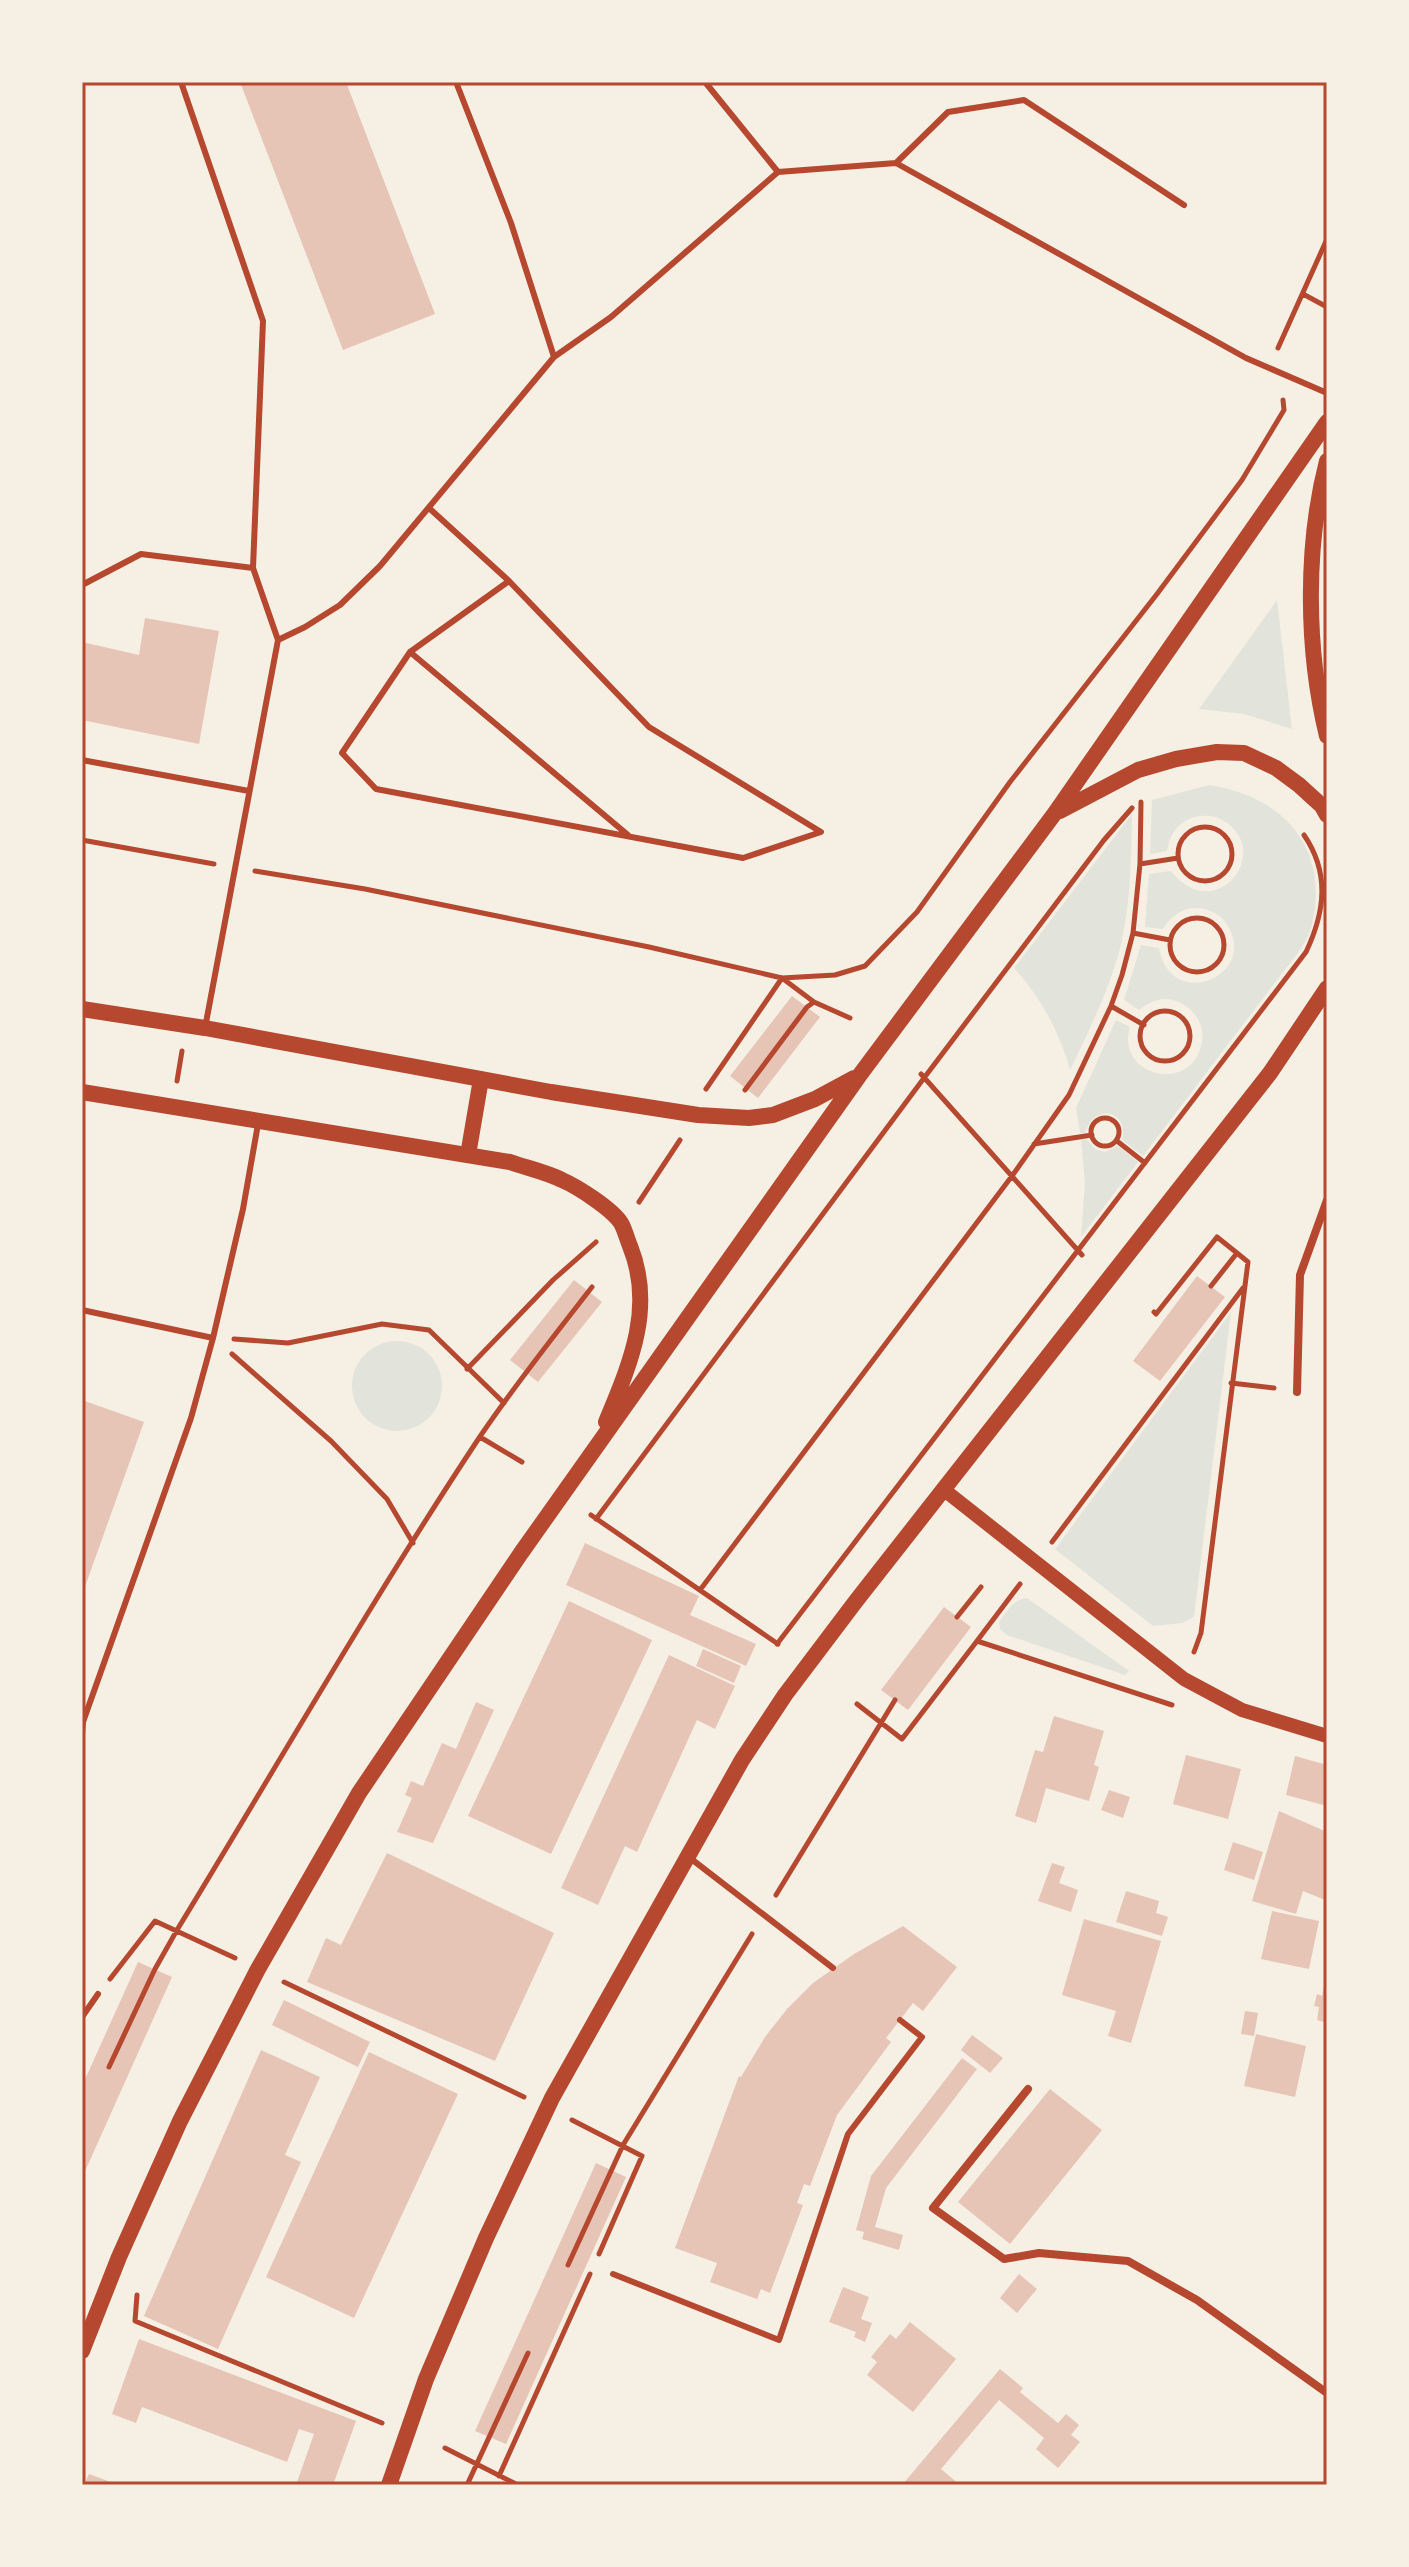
<svg xmlns="http://www.w3.org/2000/svg" width="1409" height="2567" font-family="'Times New Roman',serif">
<style>
.green{fill:#e2e4dc}
.building{fill:#e6c5b7}
.lines{fill:none;stroke-linecap:round;stroke-linejoin:round}
.path{stroke:#b5482f;stroke-width:5}
.service{stroke:#b5482f;stroke-width:6}
.minor{stroke:#b5482f;stroke-width:8}
.tertiary{stroke:#b5482f;stroke-width:14}
.secondary{stroke:#b5482f;stroke-width:16}
.neatline{fill:none;stroke:#b5482f;stroke-width:3}
</style>
<rect width="100%" height="100%" fill="#f6efe4"/>
<!-- green -->
<path class="green" d="M 1277,600 L 1292,729 L 1244,714 L 1199,709 Z
M 1209,785 C 1283,796 1330,848 1312,924 C 1308,942 1294,958 1283,972 L 1143,1156 L 1122,1140 C 1130,1111 1094,1102 1085,1133 L 1080,1133 L 1076,1108 L 1116,1020 L 1130,1027 C 1115,1077 1193,1095 1202,1042 C 1206,1021 1188,1001 1167,999 C 1157,998 1147,1004 1139,1010 L 1124,1000 L 1141,945 L 1159,948 C 1171,1013 1258,976 1228,926 C 1223,917 1214,911 1204,909 C 1185,905 1172,915 1163,929 L 1145,927 L 1149,874 L 1171,871 C 1214,926 1272,855 1227,823 C 1216,815 1204,814 1192,818 C 1177,823 1169,836 1167,851 L 1150,854 L 1152,800 Z
M 1132,814 C 1131,857 1131,902 1121,944 C 1110,988 1090,1029 1070,1070 C 1060,1033 1040,996 1014,968 Z
M 1087,1140 L 1095,1149 L 1105,1152 L 1118,1146 L 1138,1162 L 1081,1237 L 1085,1183 L 1081,1140 Z
M 1231,1312 L 1194,1617 L 1182,1623 L 1153,1626 L 1055,1549 Z
M352 1386a45 45 0 1 1 90 0a45 45 0 1 1-90 0Z
M 1027,1598 L 1129,1671 L 1125,1675 L 1007,1635 L 1000,1629 L 999,1622 C 1007,1611 1013,1600 1027,1598 Z"/>
<!-- building -->
<path class="building" d="M 240,82 L 346,82 L 435,314 L 343,350 Z
M 145,618 L 219,631 L 199,744 L 82,720 L 82,642 L 139,655 Z
M 792,996 L 820,1017 L 758,1098 L 730,1076 Z
M 1197,1276 L 1225,1297 L 1160,1381 L 1133,1361 Z
M 574,1280 L 602,1302 L 538,1382 L 510,1360 Z
M 82,1400 L 144,1422 L 82,1595 Z
M 585,1543 L 699,1596 L 690,1615 L 756,1644 L 746,1666 L 566,1585 Z
M 569,1601 L 652,1640 L 551,1854 L 468,1816 Z
M 944,1607 L 971,1627 L 908,1710 L 881,1690 Z
M 703,1649 L 741,1666 L 734,1683 L 696,1666 Z
M 669,1655 L 735,1686 L 715,1729 L 697,1720 L 637,1852 L 625,1846 L 598,1905 L 561,1888 Z
M 476,1702 L 494,1710 L 433,1843 L 397,1832 L 412,1798 L 405,1795 L 411,1781 L 423,1786 L 442,1743 L 456,1749 Z
M 1054,1716 L 1104,1731 L 1094,1765 L 1099,1767 L 1089,1801 L 1046,1788 L 1036,1823 L 1015,1816 L 1035,1750 L 1043,1752 Z
M 1186,1755 L 1241,1769 L 1228,1819 L 1173,1804 Z
M 1295,1756 L 1327,1765 L 1327,1806 L 1286,1795 Z
M 1109,1790 L 1130,1797 L 1123,1818 L 1101,1810 Z
M 1279,1811 L 1327,1832 L 1327,1894 L 1325,1900 L 1303,1891 L 1296,1914 L 1252,1901 Z
M 1233,1842 L 1263,1852 L 1254,1880 L 1224,1870 Z
M 387,1853 L 554,1933 L 495,2061 L 307,1982 L 326,1938 L 341,1945 Z
M 1052,1863 L 1065,1867 L 1059,1883 L 1078,1890 L 1071,1912 L 1038,1901 Z
M 1126,1891 L 1159,1901 L 1156,1913 L 1168,1917 L 1162,1936 L 1116,1922 Z
M 1272,1911 L 1319,1921 L 1309,1969 L 1261,1959 Z
M 1084,1919 L 1161,1941 L 1131,2043 L 1108,2036 L 1116,2011 L 1062,1995 Z
M 903,1926 L 957,1967 L 923,2011 L 913,2003 L 886,2038 L 891,2042 L 837,2115 L 810,2186 L 804,2184 L 797,2203 L 803,2205 L 770,2293 L 761,2289 L 757,2299 L 710,2282 L 717,2263 L 675,2248 L 739,2076 L 741,2077 L 765,2037 L 787,2009 L 813,1983 L 854,1954 Z
M 138,1962 L 172,1977 L 82,2178 L 82,2086 Z
M 1324,1985 L 1327,1986 L 1327,2023 L 1317,2020 L 1319,2007 L 1314,2006 L 1317,1994 L 1322,1996 Z
M 284,2000 L 370,2042 L 358,2067 L 272,2025 Z
M 1245,2011 L 1258,2013 L 1254,2036 L 1241,2034 Z
M 1256,2034 L 1306,2046 L 1295,2097 L 1244,2086 Z
M 972,2035 L 1003,2058 L 990,2073 L 961,2050 Z
M 261,2050 L 320,2077 L 285,2155 L 301,2162 L 218,2349 L 144,2316 Z
M 369,2052 L 458,2094 L 354,2318 L 266,2277 Z
M 962,2058 L 977,2069 L 886,2188 L 875,2227 L 903,2235 L 899,2250 L 862,2239 L 864,2232 L 856,2230 L 871,2176 Z
M 1050,2089 L 1102,2130 L 1010,2244 L 958,2202 Z
M 596,2163 L 626,2177 L 506,2444 L 475,2431 Z
M 1019,2274 L 1037,2289 L 1017,2313 L 1000,2298 Z
M 843,2287 L 869,2297 L 861,2319 L 872,2323 L 865,2342 L 854,2337 L 856,2332 L 829,2322 Z
M 910,2322 L 956,2359 L 913,2412 L 867,2375 L 877,2362 L 871,2357 L 890,2334 L 896,2339 Z
M 139,2339 L 356,2421 L 333,2485 L 296,2485 L 314,2434 L 299,2429 L 287,2462 L 142,2407 L 136,2423 L 112,2414 Z
M 1000,2369 L 1023,2388 L 1020,2392 L 1058,2423 L 1066,2414 L 1079,2425 L 1071,2435 L 1080,2442 L 1058,2468 L 1036,2449 L 1044,2438 L 999,2400 L 941,2469 L 960,2485 L 902,2485 Z
M 89,2474 L 119,2485 L 84,2485 Z"/>
<g class="lines">
<!-- path -->
<path class="path" d="M 1324,82 L 1327,84
M 1303,294 L 1327,307
M 1278,348 L 1327,239
M1178 854a27 27 0 1 1 54 0a27 27 0 1 1-54 0Z
M 82,840 L 214,864
M 1140,864 L 1178,858
M 255,871 L 365,889 L 649,947 L 782,978 L 835,975 L 865,966 L 917,912 L 1010,782 L 1157,594 L 1242,480 L 1284,410 L 1283,400
M1170 945a27 27 0 1 1 54 0a27 27 0 1 1-54 0Z
M 1133,933 L 1170,940
M 1111,1006 L 1144,1025
M1140 1036a25 25 0 1 1 50 0a25 25 0 1 1-50 0Z
M 921,1074 L 1082,1255
M 177,1081 L 182,1051
M 706,1089 L 782,978 L 814,1002
M 745,1090 L 807,1007 L 814,1002 L 850,1018
M1091 1132a14 14 0 1 1 28 0a14 14 0 1 1-28 0Z
M 1117,1141 L 1145,1163
M 1034,1144 L 1092,1135
M 639,1202 L 680,1140
M 1154,1312 L 1156,1314 L 1217,1237 L 1237,1253
M 234,1339 L 288,1343 L 382,1324 L 429,1330 L 504,1403
M 232,1354 L 331,1441 L 387,1499 L 413,1543
M 467,1369 L 553,1280 L 596,1242
M 1231,1383 L 1274,1388
M 480,1437 L 522,1462
M 591,1515 L 778,1644
M 596,1519 L 924,1078 L 1104,840 L 1132,808
M 1052,1542 L 1243,1288
M 700,1590 L 1012,1176 L 1069,1095 L 1111,1006 L 1122,975 L 1133,933 L 1140,864 L 1141,802
M 957,1617 L 981,1587
M 977,1641 L 1020,1584
M 777,1644 L 1306,952 C 1325,912 1330,873 1304,835
M 1194,1652 L 1201,1633 L 1248,1262 L 1237,1253 L 1211,1286
M 857,1704 L 902,1739 L 977,1641 L 1172,1705
M 776,1895 L 895,1700
M 110,1979 L 155,1921 L 235,1958
M 284,1982 L 524,2097
M 109,2067 L 155,1969 L 177,1930 C 277,1766 373,1598 479,1438 C 514,1386 553,1337 592,1287
M 572,2120 L 642,2156 L 599,2254
M 568,2265 L 623,2145 L 752,1934
M 137,2295 L 135,2321 L 382,2423
M 445,2448 L 518,2485
M 499,2476 L 590,2274
M 467,2485 L 528,2353"/>
<!-- service -->
<path class="service" d="M 181,82 L 263,321 L 253,568 L 278,640 L 205,1028
M 705,82 L 778,172
M 896,163 L 948,112 L 1024,100 L 1184,205
M 554,357 L 611,317 L 778,172 L 896,163 L 1246,358 L 1327,393
M 429,508 L 509,581 L 649,727 L 821,832 L 743,858 L 376,789 L 342,753 L 410,652 L 509,581
M 82,585 L 141,554 L 253,568
M 278,640 L 305,627 L 340,605 L 380,566 L 554,357 L 511,223 L 456,82
M 410,652 L 628,835
M 82,760 L 249,791
M 82,1310 L 213,1338
M 82,1734 L 83,1722 L 191,1418 L 213,1338 L 243,1209 L 258,1124
M 690,1858 L 833,1968
M 82,2017 L 98,1994
M 613,2274 L 779,2340 L 848,2134 L 922,2037 L 900,2020"/>
<!-- minor -->
<path class="minor" d="M 1297,1392 L 1300,1275 L 1327,1200
M 1028,2089 L 933,2208 L 1004,2259 L 1039,2253 L 1128,2261 L 1197,2300 L 1327,2393"/>
<!-- tertiary -->
<path class="tertiary" d="M 943,1489 L 1184,1679 L 1242,1710 L 1327,1736"/>
<!-- secondary -->
<path class="secondary" d="M 1327,461 C 1305,546 1306,650 1327,736
M 1060,811 L 1138,770 L 1176,759 L 1217,752 L 1244,753 L 1276,768 L 1299,785 L 1322,806 L 1327,815
M 82,1009 L 205,1028 L 551,1092 L 698,1115 L 749,1118 L 773,1115 L 815,1099 L 854,1078
M 82,1092 L 510,1162 C 527,1168 546,1172 562,1180 C 578,1187 612,1209 621,1223 C 625,1230 627,1239 630,1246 C 655,1308 630,1364 606,1422
M 468,1155 L 481,1079
M 82,2351 L 119,2257 L 180,2121 L 258,1969 L 359,1793 L 521,1553 L 859,1076 L 1055,813 L 1327,422
M 389,2485 L 426,2379 L 486,2238 L 552,2098 L 742,1760 L 785,1695 L 856,1601 L 1270,1073 L 1327,988"/>
</g>
<!-- border -->
<rect width="1409" height="2567" fill="none" stroke="#f6efe4" stroke-width="168"/>
<rect x="84" y="84" width="1241" height="2399" class="neatline"/>
</svg>
